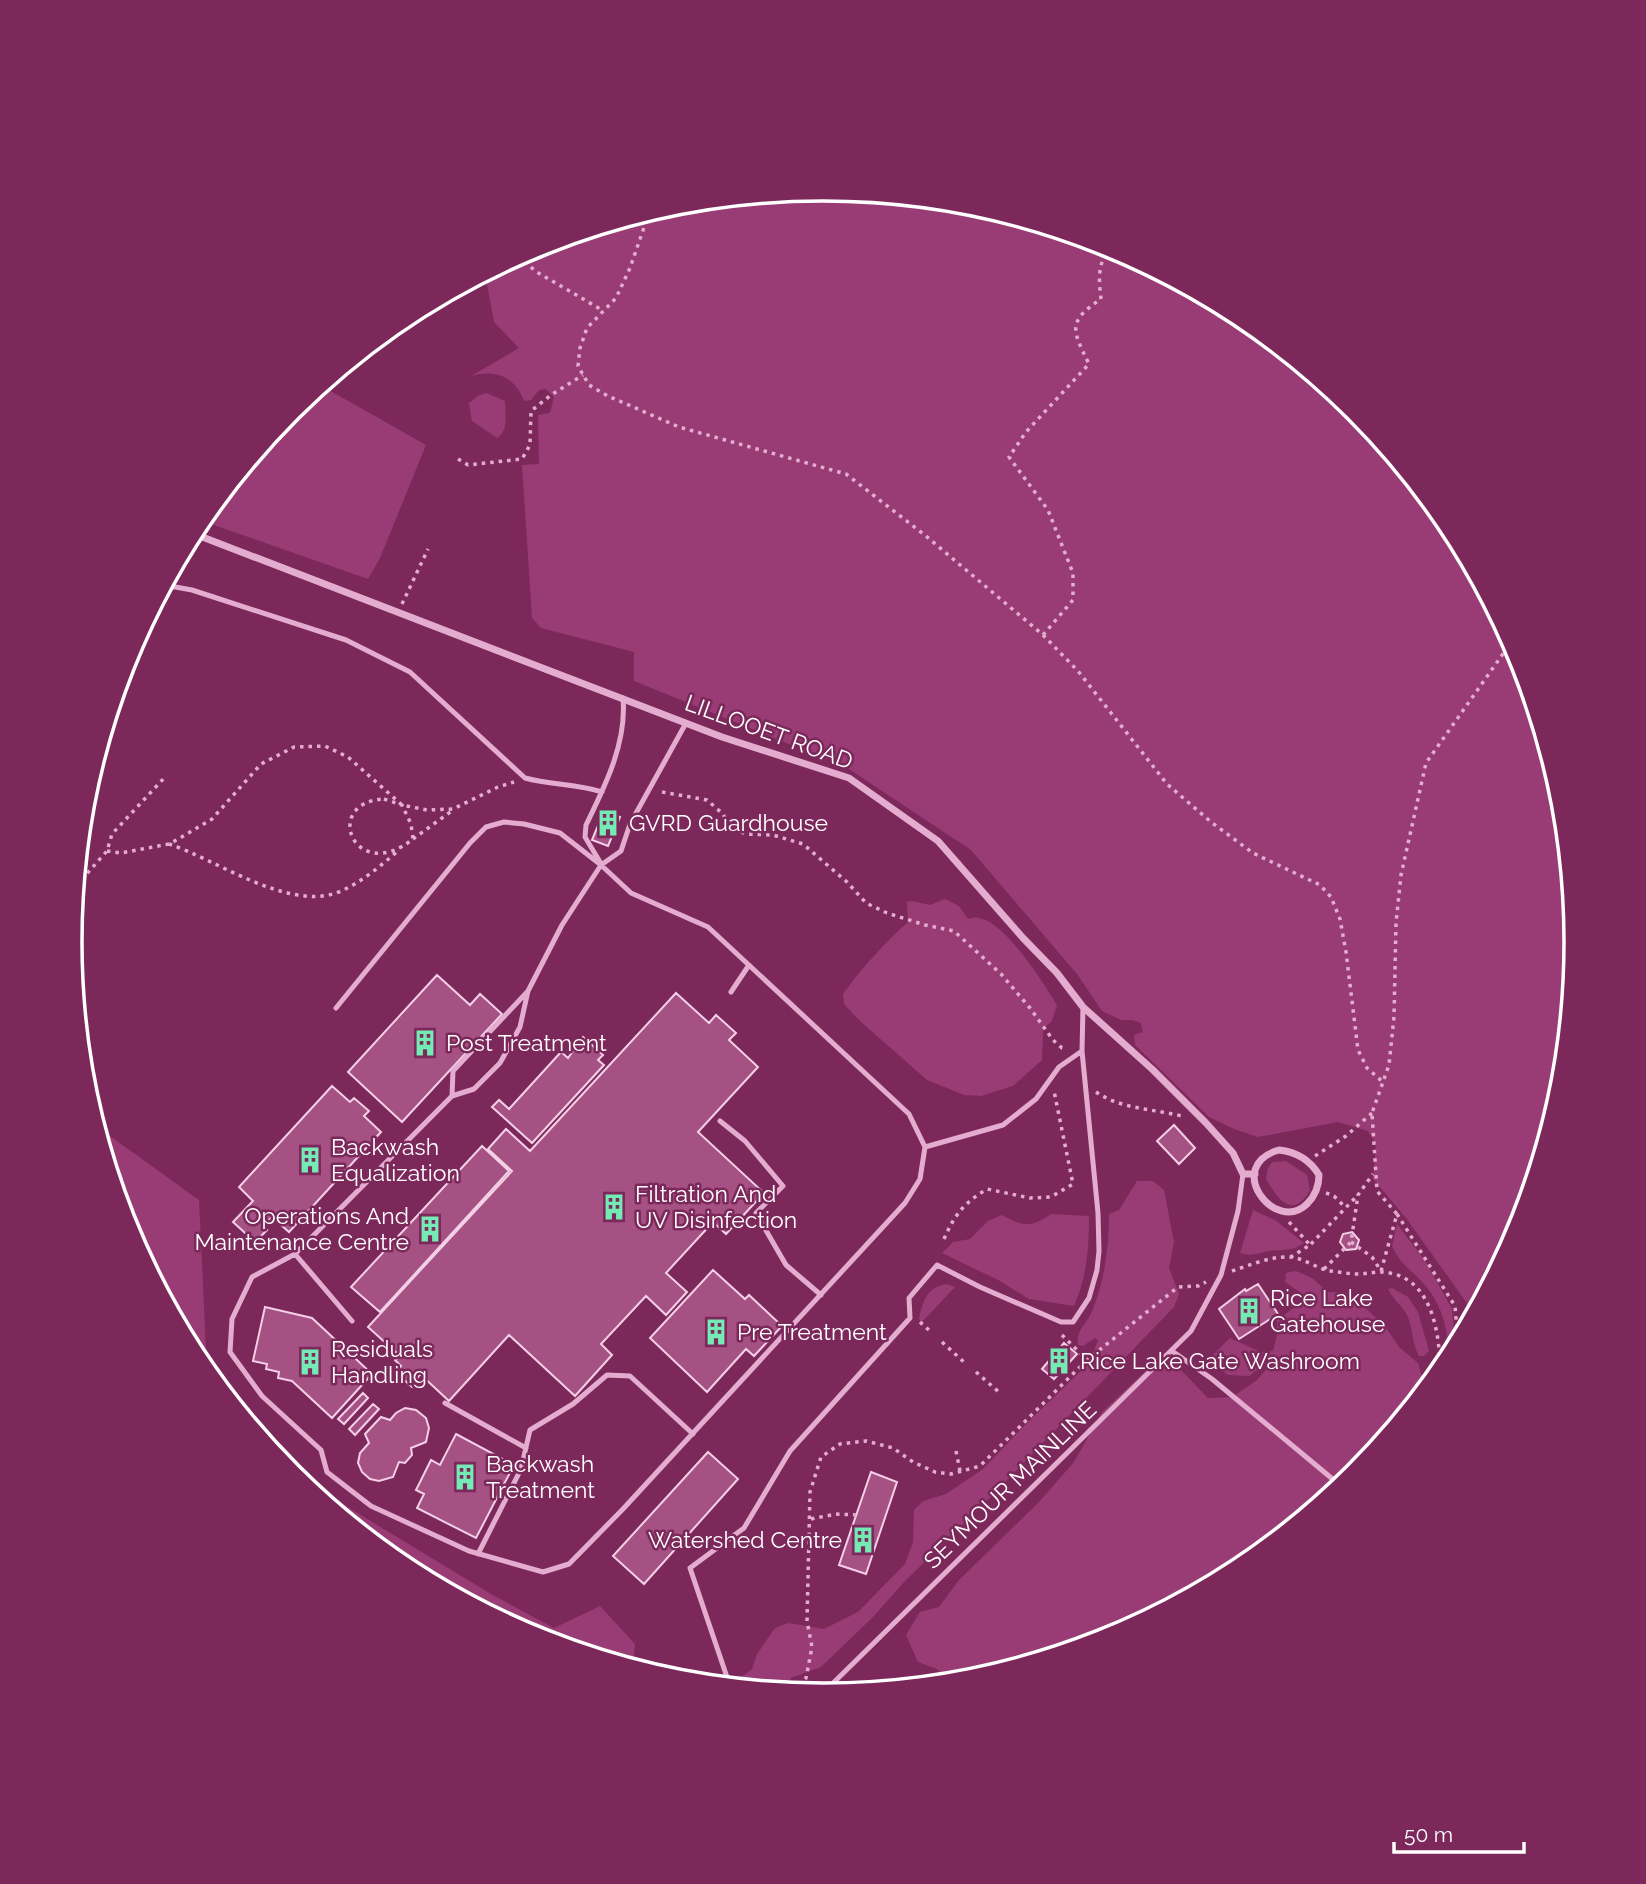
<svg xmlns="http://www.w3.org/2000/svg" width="1646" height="1884" font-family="Raleway,sans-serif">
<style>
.green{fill:#993c75}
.building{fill:#a55184;stroke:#f4d0e6;stroke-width:2}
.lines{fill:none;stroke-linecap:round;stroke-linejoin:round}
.path{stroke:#e4adcf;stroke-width:3.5;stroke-dasharray:3.5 5;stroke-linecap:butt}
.service{stroke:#e4adcf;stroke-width:5}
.minor{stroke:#e4adcf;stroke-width:7}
.labels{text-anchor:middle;stroke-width:5;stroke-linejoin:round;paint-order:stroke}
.street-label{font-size:23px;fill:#fff;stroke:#7c285b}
.poi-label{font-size:23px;fill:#fff;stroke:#7c285b;text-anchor:start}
.rim{fill:none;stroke:#fff;stroke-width:3.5}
</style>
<rect width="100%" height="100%" fill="#7c285b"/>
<!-- green -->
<path class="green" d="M 823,189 L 970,204 L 1112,246 L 1242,316 L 1356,410 L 1449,524 L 1519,654 L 1562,795 L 1576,942 L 1561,1089 L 1519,1231 L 1474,1313 L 1406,1218 L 1373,1179 L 1376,1144 L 1368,1131 L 1338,1122 L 1258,1137 L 1234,1129 L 1209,1117 L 1135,1045 L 1134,1035 L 1143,1032 L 1141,1023 L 1132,1020 L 1121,1020 L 1102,1011 L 1077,974 L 971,850 L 846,767 L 634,681 L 634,652 L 541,628 L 532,618 L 522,465 L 539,464 L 538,415 L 550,413 L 554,397 L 546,389 L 539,390 L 531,400 L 524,401 C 515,377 496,369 471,376 L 519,348 L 494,322 L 485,273 L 535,246 L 676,203 Z
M 320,385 L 426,445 L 380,558 L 368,579 L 200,520 L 291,409 Z
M 486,393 L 505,401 C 505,414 509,431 497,438 L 472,421 L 469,403 L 478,396 Z
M 945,899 L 959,906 L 968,919 C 972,918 975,917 979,918 C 1005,922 1044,983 1057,1005 L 1052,1021 L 1043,1029 L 1042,1060 L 1013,1086 L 981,1096 L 964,1095 L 927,1080 L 860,1021 L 844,1004 L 843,994 C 862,968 884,943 908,922 L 907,902 L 912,901 L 930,905 Z
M 96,1126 L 199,1200 L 207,1372 L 197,1360 L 127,1230 Z
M 1286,1161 L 1307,1175 L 1310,1191 C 1291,1220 1278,1199 1266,1179 L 1268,1168 L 1272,1162 Z
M 1137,1181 L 1153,1181 L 1164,1190 L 1174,1242 L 1169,1268 L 1179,1294 L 1174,1307 L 982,1506 L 905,1581 L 873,1617 L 821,1667 L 791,1678 L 785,1691 L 737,1687 L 740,1678 L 752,1669 L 757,1654 L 775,1628 L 788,1623 L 824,1629 L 858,1612 L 905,1564 L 913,1542 L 914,1510 L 923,1501 L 946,1494 L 983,1469 L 1022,1428 L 1090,1362 L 1098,1340 L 1095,1338 L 1083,1346 L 1078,1345 C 1075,1330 1088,1323 1092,1311 C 1105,1280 1109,1246 1109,1214 L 1119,1210 Z
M 1253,1210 L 1275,1220 L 1304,1243 C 1291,1252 1283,1249 1269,1251 C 1257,1253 1252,1257 1240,1253 Z
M 1051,1214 L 1089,1216 C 1089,1248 1087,1276 1074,1306 L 1029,1299 L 1000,1281 L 942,1253 L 953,1242 L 970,1239 L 988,1221 L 1002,1215 C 1023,1227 1031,1228 1051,1214 Z
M 1397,1224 L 1426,1262 L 1452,1309 L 1455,1342 L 1448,1345 C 1446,1322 1440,1302 1424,1284 C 1410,1268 1402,1267 1392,1246 Z
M 1296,1271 L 1312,1278 L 1328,1292 L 1349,1293 L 1385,1326 L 1399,1347 L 1418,1363 L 1426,1389 L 1355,1475 L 1241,1568 L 1111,1638 L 970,1681 L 950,1683 L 937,1669 L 918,1662 L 906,1635 L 920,1612 L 939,1607 L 959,1580 L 1039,1502 L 1074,1462 L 1102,1412 L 1150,1367 L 1161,1361 L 1174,1363 L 1208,1398 L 1232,1397 L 1256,1381 L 1272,1363 L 1265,1364 L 1249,1376 L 1228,1375 L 1214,1365 L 1212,1356 L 1230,1338 L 1261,1352 L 1273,1351 L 1277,1335 L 1277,1320 L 1295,1307 L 1304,1295 L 1285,1282 L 1286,1273 Z
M 947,1284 L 955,1287 L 922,1322 L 919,1319 C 922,1302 928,1286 947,1284 Z
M 1392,1288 L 1408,1297 L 1418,1312 L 1429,1351 L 1424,1356 L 1419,1356 C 1412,1343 1413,1330 1408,1317 C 1404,1307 1393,1300 1388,1289 Z
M 222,1390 L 298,1477 L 491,1594 L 554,1628 L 600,1606 L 635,1644 L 633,1667 L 534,1638 L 404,1568 L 290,1474 Z"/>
<!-- building -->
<path class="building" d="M 604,811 L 620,817 L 608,846 L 592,840 Z
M 437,975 L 470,1005 L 480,994 L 502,1014 L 402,1122 L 348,1072 Z
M 676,993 L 709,1023 L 716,1015 L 736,1033 L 729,1040 L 758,1067 L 698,1132 L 764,1193 L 726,1234 L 713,1222 L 666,1273 L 687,1292 L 666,1315 L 646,1296 L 601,1344 L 612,1355 L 575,1396 L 509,1335 L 449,1401 L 420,1374 L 412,1387 L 395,1372 L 401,1366 L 395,1360 L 400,1356 L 368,1327 L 512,1171 L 488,1149 L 506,1129 L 530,1151 Z
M 583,1037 L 603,1055 L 598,1060 L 604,1065 L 532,1143 L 492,1107 L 499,1100 L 509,1109 L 561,1052 L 568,1058 Z
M 332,1086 L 350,1102 L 354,1098 L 369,1111 L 364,1116 L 381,1132 L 289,1232 L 272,1217 L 263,1227 L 267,1230 L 255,1242 L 233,1222 L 253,1201 L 239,1187 Z
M 1174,1125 L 1195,1148 L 1179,1164 L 1157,1141 Z
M 482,1146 L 509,1171 L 380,1312 L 351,1287 Z
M 1352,1232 L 1359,1240 L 1356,1249 L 1346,1250 L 1340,1242 L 1343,1234 Z
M 713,1270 L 745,1299 L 749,1295 L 782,1326 L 754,1356 L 746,1349 L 707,1392 L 650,1338 Z
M 1258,1284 L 1278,1314 L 1239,1339 L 1219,1309 L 1245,1289 L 1246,1291 Z
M 265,1307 L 312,1318 L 372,1374 L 332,1418 L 292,1381 L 278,1378 L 279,1372 L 266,1369 L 267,1364 L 253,1361 Z
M 1064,1343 L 1077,1354 L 1054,1379 L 1042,1369 Z
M 363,1393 L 368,1398 L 344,1424 L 338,1419 Z
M 373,1404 L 379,1409 L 355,1435 L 349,1429 Z
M 405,1408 L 416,1410 L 426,1418 L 429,1428 L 426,1442 L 411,1448 L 412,1455 L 405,1463 L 399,1462 L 393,1477 L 379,1481 L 370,1479 L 362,1472 L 358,1463 L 360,1453 L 369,1443 L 365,1434 L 381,1417 L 390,1420 L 396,1413 Z
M 456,1434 L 514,1465 L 476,1538 L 417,1508 L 424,1494 L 416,1490 L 431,1460 L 440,1465 Z
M 708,1452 L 738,1479 L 644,1584 L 613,1556 Z
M 871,1472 L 897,1482 L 866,1574 L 839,1565 Z"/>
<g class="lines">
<!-- path -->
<path class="path" d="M 647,212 L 648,216 L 630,268 L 616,298 L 587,328 L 580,348 L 578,366 L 589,385 L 608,396 L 679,427 L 846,474 L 926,536 L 1043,635 L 1078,671 L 1167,784 L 1211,822 L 1253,853 L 1320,885 L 1331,897 L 1340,919 L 1346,952 L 1358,1050 L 1367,1068 L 1384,1083
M 519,255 L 535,271 L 602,310
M 458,459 L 468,465 L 522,459 L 530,445 L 531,411 L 551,395 L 583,375
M 402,604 L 428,549
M 1043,635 L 1073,600 L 1073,573 L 1048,510 L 1009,457 L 1026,432 L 1089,364 C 1072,329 1067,322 1101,299 C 1099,281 1096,258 1114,248
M 662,792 L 707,800 L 723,814 L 728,824 L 745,834 L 773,835 L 803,844 L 847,882 L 866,903 L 887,913 L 925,925 L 954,931 L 1001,974 L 1030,1008 L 1053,1040 L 1062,1048 L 1067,1049
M 384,799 L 402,805 L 411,824 L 413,839 C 354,886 321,802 384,799 Z
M 413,839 L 453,810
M 169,844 C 215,859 286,910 336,893 C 360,884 379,867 398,851
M 107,851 L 121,853 L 169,844 L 180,838 L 212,819 L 261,764 L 294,747 L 325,746 L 348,757 L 402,805 L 427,810 L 453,809 L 498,787 L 514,782
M 76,886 L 107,851 L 112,834 L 166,776
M 1096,1092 C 1121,1109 1153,1109 1182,1116
M 1315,1156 L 1346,1136 L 1372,1113
M 1326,1193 L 1334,1196 L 1346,1208
M 1397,1214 L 1455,1306 L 1458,1343
M 1289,1222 L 1310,1245 L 1291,1257
M 944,1239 C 955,1214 964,1203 987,1189 L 1030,1198 L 1051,1197 L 1073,1184 L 1054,1091
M 1351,1242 L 1372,1257 L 1381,1271
M 1311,1244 L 1356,1197
M 1324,1269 L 1351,1242 L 1358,1195 L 1373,1174
M 1232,1271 C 1250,1265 1271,1256 1290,1257 C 1304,1258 1317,1269 1331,1271 C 1340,1272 1349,1274 1358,1274 C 1369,1274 1379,1270 1390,1273 C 1433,1281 1440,1336 1440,1371
M 1381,1271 L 1397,1214 L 1377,1191 L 1372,1113 L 1389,1065 L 1394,1017 L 1396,923 L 1401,875 L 1426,763 L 1512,641
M 920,1322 L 931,1332
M 1062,1335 L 1087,1360 L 1178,1287 L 1198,1286 L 1206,1282
M 942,1342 L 965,1363
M 1440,1358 L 1451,1357
M 976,1372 L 1000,1393
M 956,1451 L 960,1471
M 811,1519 L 836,1514 L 856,1515
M 794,1692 L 806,1678 L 812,1647 L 807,1621 L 810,1492 L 821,1457 L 840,1444 L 866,1441 L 893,1448 L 913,1462 L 935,1472 L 951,1474 L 980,1466 L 1087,1360"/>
<!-- service -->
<path class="service" d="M 164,585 L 192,590 L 346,640 L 410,672 L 525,778 C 551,785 577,784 602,792
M 600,862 L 585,837 L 586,825 C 605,786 627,743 623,698
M 731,992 L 749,965
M 336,1008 L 470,843 L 486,827 L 504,822 L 524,824 L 560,833 L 601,865 L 631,893 L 708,927 L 909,1114 L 925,1147 L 920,1179 L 905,1203 L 623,1509 L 569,1564 L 543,1572 L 469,1551 L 371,1506 L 327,1472 L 321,1450 L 262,1396 L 230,1352 L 232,1319 L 252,1277 L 295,1254 L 452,1096 L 474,1089 L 500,1063 L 520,1027 L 528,991 L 562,925 L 601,865 L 621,851 L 630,824 L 686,723
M 452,1096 L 453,1071 L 528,991
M 720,1121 L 745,1141 L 783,1186 L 756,1213 L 786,1265 L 821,1295
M 925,1147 L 1003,1125 L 1036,1099 L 1059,1067 L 1082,1051
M 295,1254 L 352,1321
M 1172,1351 L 1212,1379 L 1341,1486
M 445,1403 L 526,1448
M 478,1554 L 521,1469 L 530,1430 L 573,1404 L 607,1375 L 630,1376 L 693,1434
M 730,1686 L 690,1568 L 744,1528 L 790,1451 L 910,1318 L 909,1298 L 937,1265 L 980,1287 L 1061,1322 L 1073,1322 L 1089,1298 L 1097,1270 L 1099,1251 L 1098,1213 L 1082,1051 L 1083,1007
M 821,1695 L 1191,1331 L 1221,1275 L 1238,1211 L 1243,1174"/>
<!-- minor -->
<path class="minor" d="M 192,533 L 722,737 L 849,778 L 938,841 L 1023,938 L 1057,973 L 1083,1007 L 1152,1069 L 1206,1123 L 1233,1153 L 1243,1174 L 1255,1174
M 1279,1150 C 1297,1152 1310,1160 1319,1175 C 1319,1187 1315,1196 1307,1204 C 1275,1235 1223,1166 1279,1150 Z"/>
</g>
<!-- icons -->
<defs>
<g id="building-bare" transform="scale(2.1)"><path d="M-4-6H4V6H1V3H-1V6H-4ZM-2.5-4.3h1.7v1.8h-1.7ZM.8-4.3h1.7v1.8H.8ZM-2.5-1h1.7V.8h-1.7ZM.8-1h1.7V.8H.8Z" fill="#74ebb5" stroke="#7c285b" stroke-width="2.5" paint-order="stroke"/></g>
</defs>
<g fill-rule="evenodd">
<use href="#building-bare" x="608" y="823"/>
<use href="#building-bare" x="425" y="1043"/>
<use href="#building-bare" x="310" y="1160"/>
<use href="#building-bare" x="614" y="1207"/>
<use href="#building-bare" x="430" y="1229"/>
<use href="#building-bare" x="1249" y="1311"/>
<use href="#building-bare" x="716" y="1332"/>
<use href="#building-bare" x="1059" y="1361"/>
<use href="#building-bare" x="310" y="1362"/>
<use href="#building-bare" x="465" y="1477"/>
<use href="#building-bare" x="863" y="1540"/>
</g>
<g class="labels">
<!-- street labels -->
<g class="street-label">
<text transform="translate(769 732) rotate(20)" y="8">LILLOOET ROAD</text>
<text transform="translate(1010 1485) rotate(-44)" y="8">SEYMOUR MAINLINE</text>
</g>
<!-- poi labels -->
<g class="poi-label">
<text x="629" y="831">GVRD Guardhouse</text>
<text x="446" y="1051">Post Treatment</text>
<text x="331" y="1155">Backwash<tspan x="331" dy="26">Equalization</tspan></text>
<text x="635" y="1202">Filtration And<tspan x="635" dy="26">UV Disinfection</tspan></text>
<text x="409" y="1224" text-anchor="end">Operations And<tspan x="409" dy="26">Maintenance Centre</tspan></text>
<text x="1270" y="1306">Rice Lake<tspan x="1270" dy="26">Gatehouse</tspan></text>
<text x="737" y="1340">Pre Treatment</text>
<text x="331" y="1357">Residuals<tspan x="331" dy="26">Handling</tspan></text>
<text x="1080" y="1369">Rice Lake Gate Washroom</text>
<text x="486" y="1472">Backwash<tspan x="486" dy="26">Treatment</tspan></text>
<text x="842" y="1548" text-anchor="end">Watershed Centre</text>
</g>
</g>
<!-- crop -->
<path d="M0 0H1646V1884H0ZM82 942a741 741 0 1 1 1482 0a741 741 0 1 1-1482 0Z" fill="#7c285b" fill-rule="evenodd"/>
<path class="rim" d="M82 942a741 741 0 1 1 1482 0a741 741 0 1 1-1482 0Z"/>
<!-- scale -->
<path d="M1394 1842v10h130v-10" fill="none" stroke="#ffffff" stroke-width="3.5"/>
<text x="1404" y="1842" font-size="21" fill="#ffffff" stroke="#7c285b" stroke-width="5" paint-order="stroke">50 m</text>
</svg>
